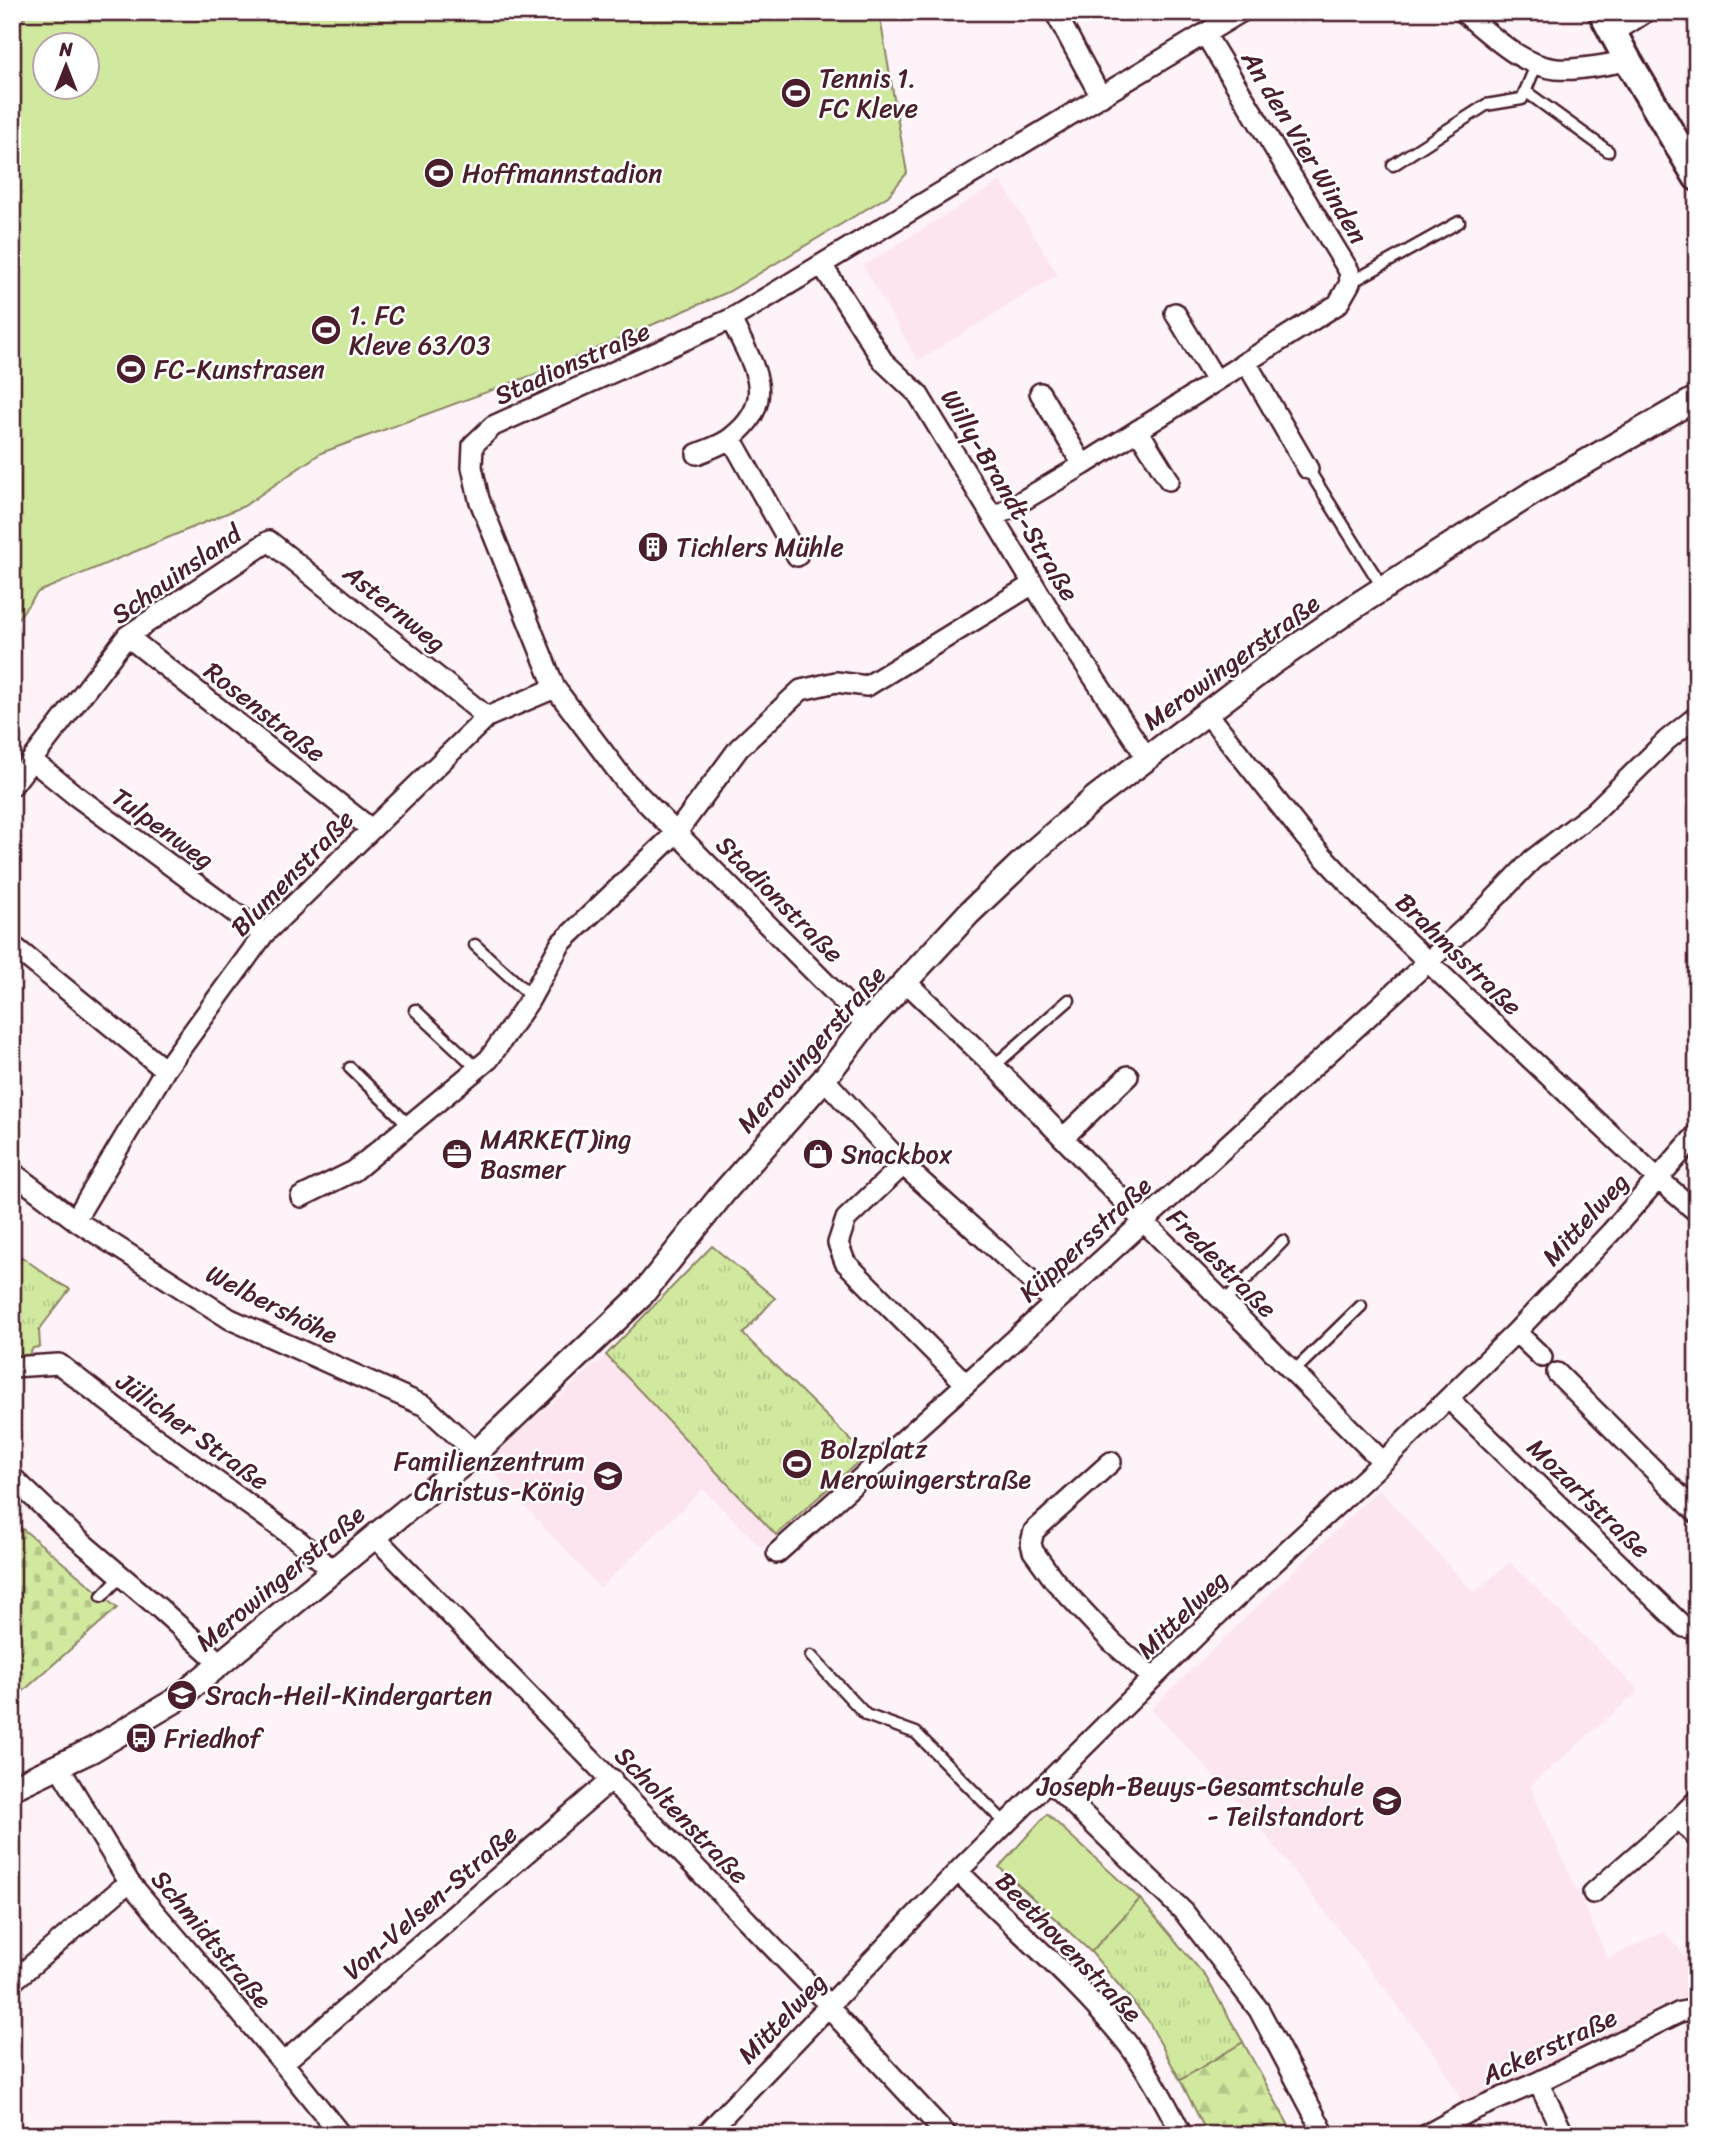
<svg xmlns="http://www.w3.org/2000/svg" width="1709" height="2147" font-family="Sriracha,sans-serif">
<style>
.built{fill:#fde5f0}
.grass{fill:#d0e99f;stroke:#8d8465;stroke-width:2;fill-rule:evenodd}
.forest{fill:url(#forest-firs);stroke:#8d8465;stroke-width:2}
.cemetery{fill:url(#cemetery-stones);stroke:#8d8465;stroke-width:2}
.park{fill:url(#park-tufts);stroke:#8d8465;stroke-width:2}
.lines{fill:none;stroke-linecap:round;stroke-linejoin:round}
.service-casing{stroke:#4a1f2b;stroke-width:15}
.minor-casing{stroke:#4a1f2b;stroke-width:24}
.tertiary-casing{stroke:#4a1f2b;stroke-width:28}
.secondary-casing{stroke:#4a1f2b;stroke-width:32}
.service{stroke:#fff;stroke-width:10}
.minor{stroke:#fff;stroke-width:19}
.tertiary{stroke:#fff;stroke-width:23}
.secondary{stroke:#fff;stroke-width:26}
.labels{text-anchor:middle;stroke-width:5;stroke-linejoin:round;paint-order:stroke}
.poi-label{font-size:26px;fill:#4a1f2b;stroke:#fff;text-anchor:start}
.street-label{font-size:26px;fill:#4a1f2b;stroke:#fff}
</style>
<defs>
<pattern id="forest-firs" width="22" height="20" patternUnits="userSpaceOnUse" patternTransform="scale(1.75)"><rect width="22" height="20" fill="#d0e99f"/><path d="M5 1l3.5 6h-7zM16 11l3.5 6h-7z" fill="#b4c789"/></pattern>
<pattern id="cemetery-stones" width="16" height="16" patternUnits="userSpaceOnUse" patternTransform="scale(1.75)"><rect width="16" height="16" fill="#d0e99f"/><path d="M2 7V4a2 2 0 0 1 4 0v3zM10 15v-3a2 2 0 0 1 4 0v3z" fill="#b4c789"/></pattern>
<pattern id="park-tufts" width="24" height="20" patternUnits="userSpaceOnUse" patternTransform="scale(1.75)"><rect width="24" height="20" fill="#d0e99f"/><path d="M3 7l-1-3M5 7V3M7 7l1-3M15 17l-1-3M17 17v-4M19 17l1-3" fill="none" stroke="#b4c789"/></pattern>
</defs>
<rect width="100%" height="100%" fill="#fef3f8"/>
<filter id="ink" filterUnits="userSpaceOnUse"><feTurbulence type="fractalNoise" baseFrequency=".0143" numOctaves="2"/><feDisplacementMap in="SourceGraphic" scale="14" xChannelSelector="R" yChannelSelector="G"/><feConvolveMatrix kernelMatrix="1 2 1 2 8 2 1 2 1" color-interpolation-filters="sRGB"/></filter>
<g filter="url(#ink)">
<!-- built -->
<path class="built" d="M 1001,181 L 1058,275 L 918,361 L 863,266 Z
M 606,1355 L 776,1535 L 762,1548 L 703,1489 L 600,1588 L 485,1463 Z
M 1379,1489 L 1474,1593 L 1510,1562 L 1639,1691 L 1530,1786 L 1608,1959 L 1663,1931 L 1697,1969 L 1697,1994 L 1675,2000 L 1465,2107 L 1437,2057 L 1252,1817 L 1151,1709 Z"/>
<!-- grass -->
<path class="grass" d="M 30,12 L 879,12 L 907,173 L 888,196 L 728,292 L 552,368 L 321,453 L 244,506 L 38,592 L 12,626 L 12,30 ZM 46,46 L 88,46 L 88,88 L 46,88 Z
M 1047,1814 L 1140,1899 L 1091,1952 L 999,1867 Z"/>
<!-- forest -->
<path class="forest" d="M 1243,2042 L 1294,2135 L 1208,2135 L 1180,2080 Z"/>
<!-- cemetery -->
<path class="cemetery" d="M 12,1520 L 117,1608 L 12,1701 Z"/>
<!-- park -->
<path class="park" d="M 712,1246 L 775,1298 L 743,1334 L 866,1455 L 776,1535 L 606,1355 Z
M 22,1257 L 55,1281 L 70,1289 L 39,1330 L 40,1347 L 33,1348 L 27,1359 L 12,1363 L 12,1267 Z
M 1140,1899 L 1206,1977 L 1243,2042 L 1180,2080 L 1148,2020 L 1091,1952 Z"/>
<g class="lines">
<!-- service casing -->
<g class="service-casing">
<path id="service" d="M 1525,91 L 1608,151
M 1393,165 L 1486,105 L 1522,99 L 1537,63
M 1350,283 L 1459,222
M 1308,469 L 1383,588
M 475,945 L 531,996
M 415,1010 L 478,1069
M 994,1066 L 1069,1000
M 350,1068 L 409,1125
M 1224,1302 L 1283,1241
M 1293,1372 L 1361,1306
M 102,1596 L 121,1576
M 811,1656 L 866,1715 L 916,1733 L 1006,1824"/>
</g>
<!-- minor casing -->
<g class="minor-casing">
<path id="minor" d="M 1055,12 L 1101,97
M 1463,12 C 1490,34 1520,65 1556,69 C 1578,71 1606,64 1628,61
M 1613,33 L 1646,12
M 822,265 L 883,361 L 918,394 L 1051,613 L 1147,758
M 1175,313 L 1216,381
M 1246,362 L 1308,469
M 1040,393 L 1083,465
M 1138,430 L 1169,480
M 731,438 L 797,556
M 697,454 C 708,449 723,445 732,437 C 781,399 751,363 731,319
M 993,518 L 1083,465 L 1338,304 L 1350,283 L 1349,271 L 1205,34
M 127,636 L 371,829
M 1207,713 L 1306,838 L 1364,900 L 1428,962 L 1657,1178 L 1697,1212
M 33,761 L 75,795 L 264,934
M 12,786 L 127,636 L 269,541 L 487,717
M 12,945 L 165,1070
M 906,982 L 994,1066 L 1143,1221 L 1383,1462
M 866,1024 L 625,781 L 555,688 L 479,499 L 472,467 L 473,445 L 493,426 L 731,319 L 1241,12
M 824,1079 L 903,1165 L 1055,1302
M 1063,1138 L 1128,1076
M 903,1165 L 846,1219 L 838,1243 L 845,1262 L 966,1384
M 12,1172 L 75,1220 L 230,1319 L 425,1406 L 476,1453
M 301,1197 L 354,1171 L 489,1059 L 529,1001 L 561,943 L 677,832 L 739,748 L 801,690 L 836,682 L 867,686 L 1033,584
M 75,1220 L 165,1070 L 264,934 L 487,717 L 555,688
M 1516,1332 L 1542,1357
M 12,1367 L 59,1364 L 142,1428 L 299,1541 L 332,1570
M 1557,1373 L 1697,1513
M 1450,1397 L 1458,1408 L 1684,1627 L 1697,1629
M 1111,1462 L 1034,1531 L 1031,1543 L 1033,1551 L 1054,1580 L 1112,1642 L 1153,1678
M 12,1477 L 73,1535 L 159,1608 L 221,1664
M 374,1536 L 830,2006 L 839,2019 L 947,2135
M 777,1553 L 966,1384 L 1477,917 L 1532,860 L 1594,812 L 1667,740 L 1697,716
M 59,1767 L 129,1882 L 283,2063 L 341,2135
M 1049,1781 L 1184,1912 L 1259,2010 L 1325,2135
M 1679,1818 L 1697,1838
M 958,1871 C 1014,1929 1077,1980 1127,2043 C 1149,2071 1166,2103 1182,2135
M 1593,1893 L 1679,1818 L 1697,1800
M 12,1982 L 129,1882
M 283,2063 L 612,1779
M 1538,2082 L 1564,2135
M 705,2135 L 958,1871 L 1149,1682 L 1214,1618 L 1383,1462 L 1516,1332 L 1612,1231 L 1697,1134
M 1426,2135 L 1466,2113 L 1538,2082 L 1680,2012 L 1697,2009"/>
</g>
<!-- tertiary casing -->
<g class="tertiary-casing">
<path id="tertiary" d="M 12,1788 L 92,1750 L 176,1700 L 476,1453 L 640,1297 L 724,1192 L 824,1079 L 866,1024 L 969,913 L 1034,851 L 1095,798 L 1271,664 L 1357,605 L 1537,490 L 1697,398"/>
</g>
<!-- secondary casing -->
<g class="secondary-casing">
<path id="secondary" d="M 1602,12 L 1628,61 L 1697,177"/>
</g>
<!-- service -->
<use href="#service" class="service"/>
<!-- minor -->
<use href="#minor" class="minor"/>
<!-- tertiary -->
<use href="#tertiary" class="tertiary"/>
<!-- secondary -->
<use href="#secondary" class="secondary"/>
</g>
</g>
<!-- icons -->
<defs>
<g id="stadium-disc" transform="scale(1.575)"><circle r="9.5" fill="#4a1f2b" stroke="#fff"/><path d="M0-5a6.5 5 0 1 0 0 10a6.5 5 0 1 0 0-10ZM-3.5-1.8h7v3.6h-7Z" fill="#fff"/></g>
<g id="building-disc" transform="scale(1.575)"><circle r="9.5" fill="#4a1f2b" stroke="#fff"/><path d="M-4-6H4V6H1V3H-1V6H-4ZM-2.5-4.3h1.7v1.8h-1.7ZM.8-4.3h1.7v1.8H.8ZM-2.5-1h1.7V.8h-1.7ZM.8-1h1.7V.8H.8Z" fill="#fff"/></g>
<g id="office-disc" transform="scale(1.575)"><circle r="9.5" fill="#4a1f2b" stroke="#fff"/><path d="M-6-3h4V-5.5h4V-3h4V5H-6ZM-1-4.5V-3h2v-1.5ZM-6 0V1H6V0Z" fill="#fff"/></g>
<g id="shop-disc" transform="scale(1.575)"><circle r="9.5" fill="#4a1f2b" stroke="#fff"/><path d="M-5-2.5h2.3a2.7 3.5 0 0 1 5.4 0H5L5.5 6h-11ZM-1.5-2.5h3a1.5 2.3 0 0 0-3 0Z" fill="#fff"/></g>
<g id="school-disc" transform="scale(1.575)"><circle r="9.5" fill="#4a1f2b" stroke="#fff"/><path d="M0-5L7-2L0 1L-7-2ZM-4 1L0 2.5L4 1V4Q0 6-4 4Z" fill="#fff"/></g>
<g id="bus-disc" transform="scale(1.575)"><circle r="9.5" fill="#4a1f2b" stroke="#fff"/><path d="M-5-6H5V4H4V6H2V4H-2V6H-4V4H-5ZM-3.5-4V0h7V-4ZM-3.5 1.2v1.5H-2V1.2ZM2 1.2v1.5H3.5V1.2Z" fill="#fff"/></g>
</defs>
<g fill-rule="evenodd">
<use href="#stadium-disc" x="796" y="93"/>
<use href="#stadium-disc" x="439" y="173"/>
<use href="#stadium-disc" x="326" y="330"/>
<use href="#stadium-disc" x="131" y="369"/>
<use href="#building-disc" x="653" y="547"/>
<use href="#office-disc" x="457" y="1154"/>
<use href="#shop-disc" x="818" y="1154"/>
<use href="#stadium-disc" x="797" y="1464"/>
<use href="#school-disc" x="608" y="1476"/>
<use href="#school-disc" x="182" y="1695"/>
<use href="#bus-disc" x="141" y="1738"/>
<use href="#school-disc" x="1387" y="1801"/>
</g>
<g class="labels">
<!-- poi labels -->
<g class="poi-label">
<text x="819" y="87">Tennis 1.<tspan x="819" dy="30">FC Kleve</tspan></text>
<text x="462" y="182">Hoffmannstadion</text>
<text x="349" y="324">1. FC<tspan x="349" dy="30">Kleve 63/03</tspan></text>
<text x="154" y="378">FC-Kunstrasen</text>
<text x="676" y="556">Tichlers Mühle</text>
<text x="480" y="1148">MARKE(T)ing<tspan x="480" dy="30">Basmer</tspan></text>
<text x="841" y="1163">Snackbox</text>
<text x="820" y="1458">Bolzplatz<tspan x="820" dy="30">Merowingerstraße</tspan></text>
<text x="585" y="1470" text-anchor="end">Familienzentrum<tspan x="585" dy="30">Christus-König</tspan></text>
<text x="205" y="1704">Srach-Heil-Kindergarten</text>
<text x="164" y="1747">Friedhof</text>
<text x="1364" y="1795" text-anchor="end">Joseph-Beuys-Gesamtschule<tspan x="1364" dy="30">- Teilstandort</tspan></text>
</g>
<!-- street labels -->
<g class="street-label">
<text transform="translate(1305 147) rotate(59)" y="9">An den Vier Winden</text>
<text transform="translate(572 363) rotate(-24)" y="9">Stadionstraße</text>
<text transform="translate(1010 495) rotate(59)" y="9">Willy-Brandt-Straße</text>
<text transform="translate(176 574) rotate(-35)" y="9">Schauinsland</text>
<text transform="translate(395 608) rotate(39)" y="9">Asternweg</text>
<text transform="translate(1231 662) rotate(-36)" y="9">Merowingerstraße</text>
<text transform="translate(265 712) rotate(38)" y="9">Rosenstraße</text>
<text transform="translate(163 828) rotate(36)" y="9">Tulpenweg</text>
<text transform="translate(292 873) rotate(-46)" y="9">Blumenstraße</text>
<text transform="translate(780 899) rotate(45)" y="9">Stadionstraße</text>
<text transform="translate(1459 954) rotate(44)" y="9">Brahmsstraße</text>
<text transform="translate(811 1049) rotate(-49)" y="9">Merowingerstraße</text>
<text transform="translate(1585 1219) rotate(-48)" y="9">Mittelweg</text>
<text transform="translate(1085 1239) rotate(-43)" y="9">Küppersstraße</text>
<text transform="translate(1222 1263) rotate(45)" y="9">Fredestraße</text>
<text transform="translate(272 1304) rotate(27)" y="9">Welbershöhe</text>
<text transform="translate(193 1431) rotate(36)" y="9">Jülicher Straße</text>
<text transform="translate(1589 1498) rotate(44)" y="9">Mozartstraße</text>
<text transform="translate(280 1578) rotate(-40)" y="9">Merowingerstraße</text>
<text transform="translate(1182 1614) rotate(-44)" y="9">Mittelweg</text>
<text transform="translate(682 1815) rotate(46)" y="9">Scholtenstraße</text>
<text transform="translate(430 1902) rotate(-41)" y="9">Von-Velsen-Straße</text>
<text transform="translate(212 1939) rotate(50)" y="9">Schmidtstraße</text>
<text transform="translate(1069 1947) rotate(46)" y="9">Beethovenstraße</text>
<text transform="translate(782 2018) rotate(-46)" y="9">Mittelweg</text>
<text transform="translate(1549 2046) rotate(-25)" y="9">Ackerstraße</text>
</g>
</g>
<!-- margin -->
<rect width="1709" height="2147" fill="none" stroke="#fff" stroke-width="42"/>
<rect x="21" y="21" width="1667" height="2105" fill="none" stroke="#4a1f2b" stroke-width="2.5" filter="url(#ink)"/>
<!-- north arrow -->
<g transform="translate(66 66)"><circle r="33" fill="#ffffff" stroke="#b7a5aa" stroke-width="2"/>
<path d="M0-5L12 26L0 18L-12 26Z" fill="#4a1f2b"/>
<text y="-10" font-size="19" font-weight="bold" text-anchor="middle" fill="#4a1f2b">N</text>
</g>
</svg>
